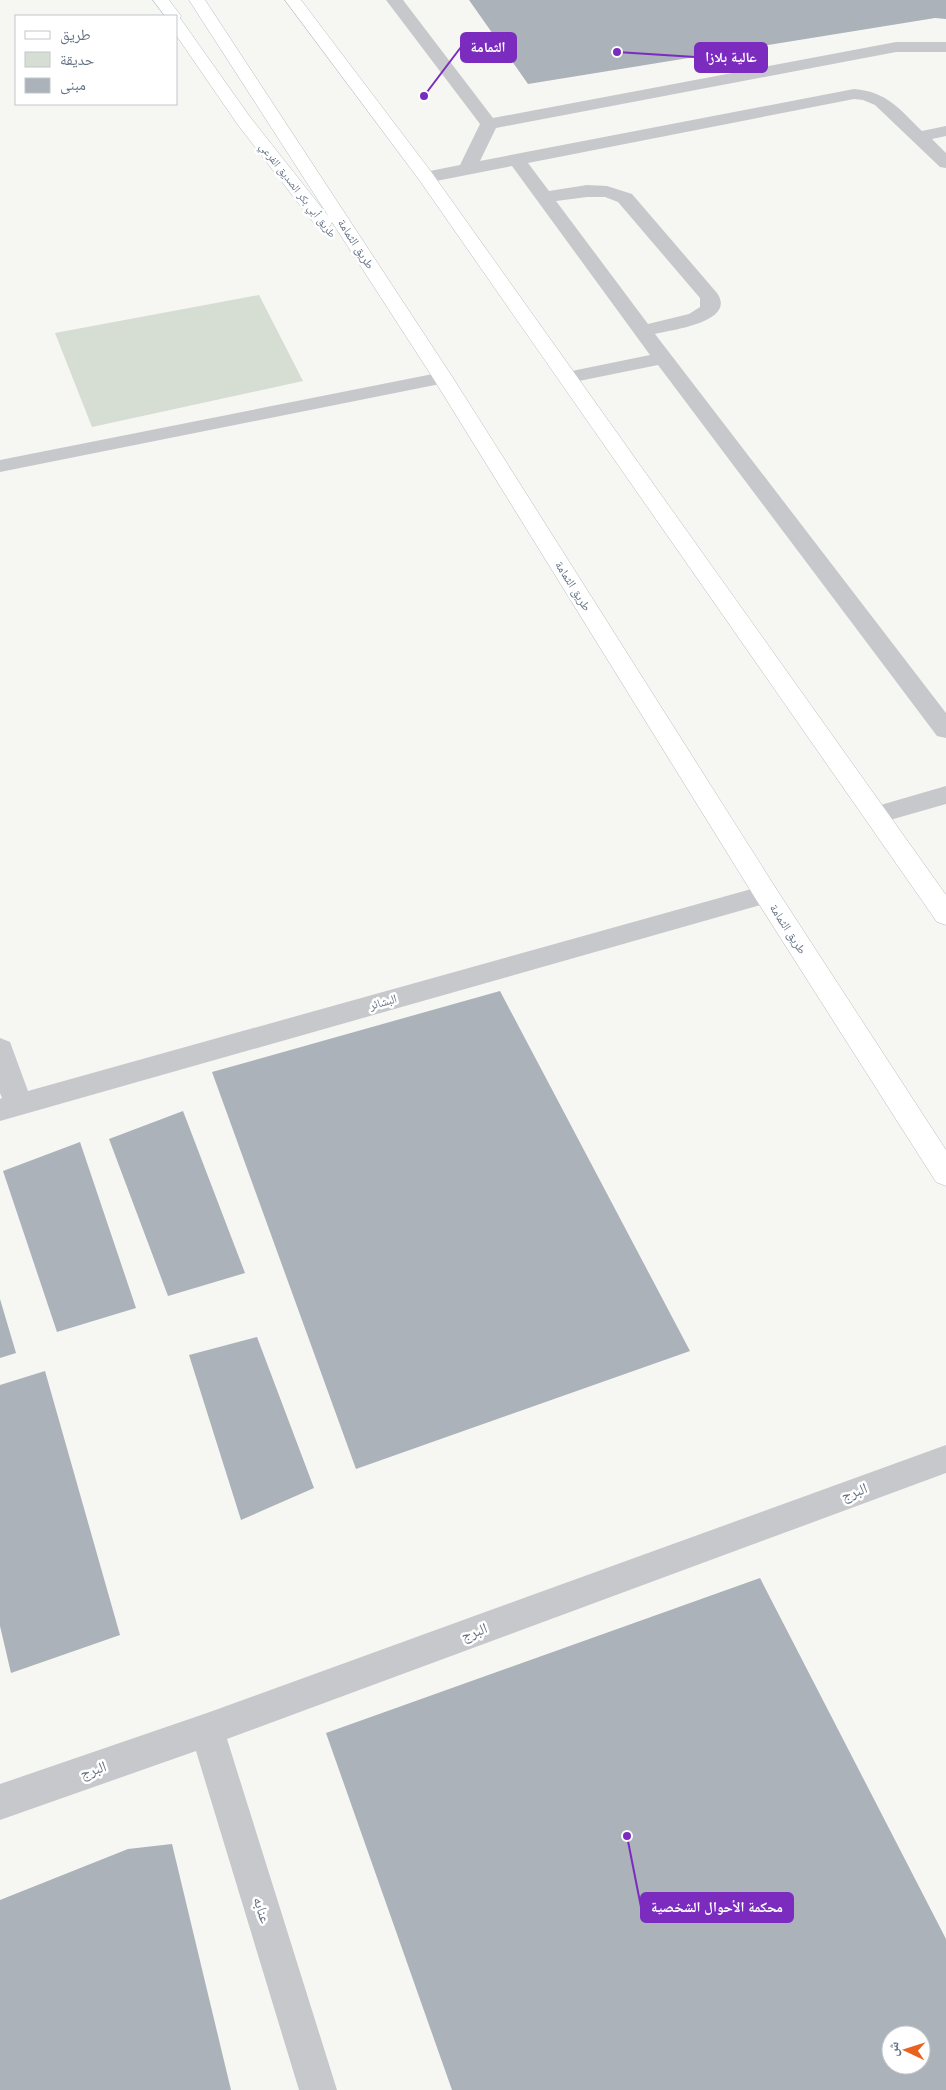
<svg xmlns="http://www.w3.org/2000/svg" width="946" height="2090" font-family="Helvetica,'Noto Naskh Arabic',sans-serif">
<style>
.green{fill:#d6ddd3}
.building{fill:#abb2b9;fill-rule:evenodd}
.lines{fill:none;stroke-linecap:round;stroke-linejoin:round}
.major-casing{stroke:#b8bbc0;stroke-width:1}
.minor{fill:#c6c8cc;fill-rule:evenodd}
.major{fill:#fff;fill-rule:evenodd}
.labels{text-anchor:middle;stroke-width:5;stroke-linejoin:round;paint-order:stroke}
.far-street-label{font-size:11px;fill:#647285;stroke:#fff}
.street-label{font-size:12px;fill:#647285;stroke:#fff}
.near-street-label{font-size:15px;fill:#647285;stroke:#fff}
.leader{fill:none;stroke:#7b2cbf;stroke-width:2}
.callout-dot{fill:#7b2cbf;stroke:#fff;stroke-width:2}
.callout{fill:#7b2cbf;stroke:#7b2cbf;stroke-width:2}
.callout-label{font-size:14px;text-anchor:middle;font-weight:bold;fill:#fff}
</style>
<rect width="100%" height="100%" fill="#f6f6f2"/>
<!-- green -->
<path class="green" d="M 259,295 L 303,381 L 92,427 L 55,333 Z"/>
<!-- building -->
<path class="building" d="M 469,0 L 946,0 L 946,19 L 935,18 L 528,84 Z
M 500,991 L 690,1351 L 356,1469 L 212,1072 Z
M 183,1111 L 245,1273 L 168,1296 L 109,1139 Z
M 80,1142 L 136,1308 L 57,1332 L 3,1171 Z
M 0,1299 L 16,1353 L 0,1358 Z
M 257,1337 L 314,1488 L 241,1520 L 189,1355 Z
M 45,1371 L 120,1635 L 11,1673 L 0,1626 L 0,1385 Z
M 760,1578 L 946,1939 L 946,2090 L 452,2090 L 326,1733 ZM 891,2035 L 921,2035 L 921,2065 L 891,2065 Z
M 172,1844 L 231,2090 L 0,2090 L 0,1900 L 128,1849 Z"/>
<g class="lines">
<!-- major casing -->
<g class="major-casing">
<path id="major" d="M 153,0 L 169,0 L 181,16 L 180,18 L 250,117 L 329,217 L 189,0 L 205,0 L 453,378 L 775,887 L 946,1150 L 946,1186 L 936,1182 L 757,901 L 433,378 L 332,222 L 330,226 L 323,228 L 316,226 L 238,125 L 176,35 L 176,16 L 165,16 Z
M 285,0 L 301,0 L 432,173 L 946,895 L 946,925 L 937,922 L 420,181 Z"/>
</g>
<!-- minor -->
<path class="minor" d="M 386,0 L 403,0 L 493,118 L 896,42 L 946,42 L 946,52 L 896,52 L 496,128 L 480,161 L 854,89 C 888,92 899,109 922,131 L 946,126 L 946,136 L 932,139 L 946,153 L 946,168 L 940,167 L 875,105 L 863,100 L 854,99 L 528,163 L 549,191 L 587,185 L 607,186 L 632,194 L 717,293 C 737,322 672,330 655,334 L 946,713 L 946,738 L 937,736 L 658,365 L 569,383 L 562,381 L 559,377 L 562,373 L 650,355 L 512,166 L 426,183 L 420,181 L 417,177 L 420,173 L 460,165 L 480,124 ZM 587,197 L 605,197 L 618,202 L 700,298 L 700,307 L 689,314 L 648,324 L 556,201 Z
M 443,372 L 450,374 L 453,378 L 450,382 L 0,472 L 0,460 Z
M 946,786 L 946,804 L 876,824 L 867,821 L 863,815 L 867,809 Z
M 766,885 L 775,887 L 779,894 L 775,901 L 0,1121 L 0,1099 L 2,1098 L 0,1093 L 0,1038 L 10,1042 L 28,1091 Z
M 946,1445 L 946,1473 L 227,1739 L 337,2090 L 299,2090 L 196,1751 L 0,1820 L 0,1784 L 207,1713 Z"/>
<!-- major -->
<use href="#major" class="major"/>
</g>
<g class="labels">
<!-- far-street labels -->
<g class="far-street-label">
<text transform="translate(298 190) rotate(52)" y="4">طريق أبي بكر الصديق الفرعي</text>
</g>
<!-- street labels -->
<g class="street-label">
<text transform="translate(356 244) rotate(57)" y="4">طريق الثمامة</text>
<text transform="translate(573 586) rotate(58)" y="4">طريق الثمامة</text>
<text transform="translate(788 929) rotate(57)" y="4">طريق الثمامة</text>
<text transform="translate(383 1002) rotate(-16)" y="4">البشائر</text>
</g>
<!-- near-street labels -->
<g class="near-street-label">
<text transform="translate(854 1492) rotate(-20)" y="5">البرج</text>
<text transform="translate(474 1632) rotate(-20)" y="5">البرج</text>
<text transform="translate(93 1770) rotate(-19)" y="5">البرج</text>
<text transform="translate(262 1910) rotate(73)" y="5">عنابه</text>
</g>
</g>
<!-- callouts -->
<path class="leader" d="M424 96L461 47M617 52L695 57M627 1836L641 1907"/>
<g class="callout-dot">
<circle cx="424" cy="96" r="5"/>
<circle cx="617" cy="52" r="5"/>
<circle cx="627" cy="1836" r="5"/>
</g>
<g class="callout">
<rect x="461" y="33" width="55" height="29" rx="5"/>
<rect x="695" y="43" width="72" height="29" rx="5"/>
<rect x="641" y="1893" width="152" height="29" rx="5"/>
</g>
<g class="callout-label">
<text x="488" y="52">الثمامة</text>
<text x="731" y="62">عالية بلازا</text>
<text x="717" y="1912">محكمة الأحوال الشخصية</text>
</g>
<!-- legend -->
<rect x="15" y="15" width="162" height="90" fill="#ffffff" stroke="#c1c7ce"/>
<rect x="25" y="31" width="25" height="8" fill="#ffffff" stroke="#c1c7ce"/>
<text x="60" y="40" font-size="15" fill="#647285">طريق</text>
<rect x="25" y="52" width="25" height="15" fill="#d6ddd3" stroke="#c1c7ce"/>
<text x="60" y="65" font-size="15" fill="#647285">حديقة</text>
<rect x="25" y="78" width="25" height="15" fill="#abb2b9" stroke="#c1c7ce"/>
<text x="60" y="90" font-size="15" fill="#647285">مبنى</text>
<!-- north arrow -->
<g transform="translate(906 2050) rotate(274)"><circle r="24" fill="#ffffff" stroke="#c1c7ce"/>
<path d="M0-4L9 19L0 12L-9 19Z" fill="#ea631e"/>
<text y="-8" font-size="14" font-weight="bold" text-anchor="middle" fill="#647285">ش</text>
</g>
</svg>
